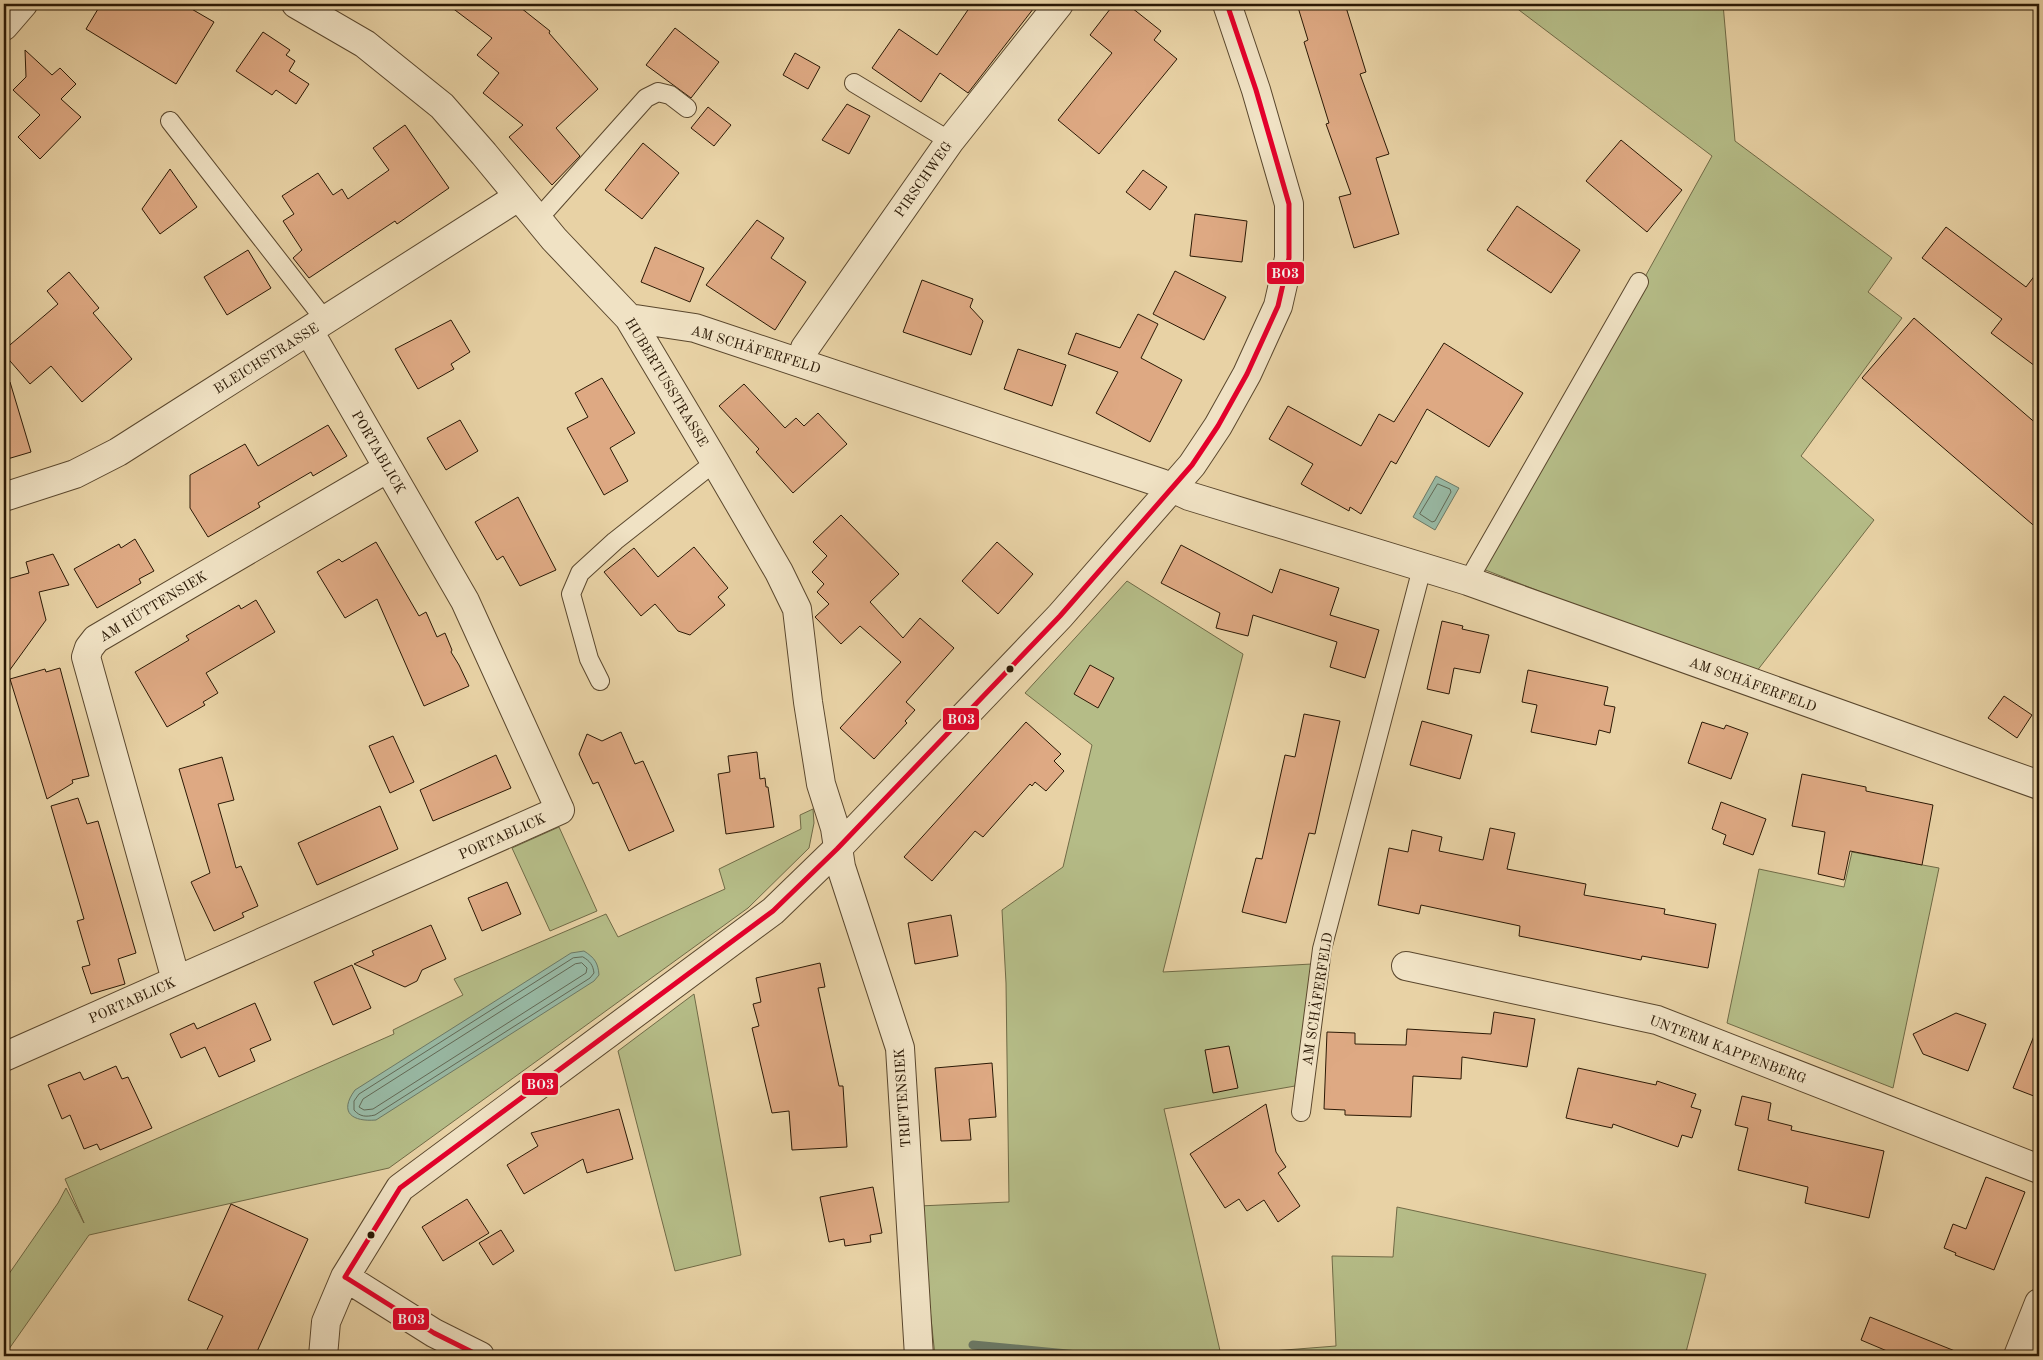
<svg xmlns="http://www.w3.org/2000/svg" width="2043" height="1360" font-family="'Old Standard TT',serif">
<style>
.green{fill:#b5bc87;stroke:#706a46}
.water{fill:#98b8a3;stroke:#6c7864}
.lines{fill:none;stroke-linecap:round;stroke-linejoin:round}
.shore{stroke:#626854;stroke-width:1}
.stream{stroke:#6c7864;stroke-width:9}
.building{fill:#dea983;stroke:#2b1905}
.lane-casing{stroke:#5a472d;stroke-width:20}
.street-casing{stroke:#5a472d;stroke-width:30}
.lane{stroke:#f0e2c4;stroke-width:18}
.street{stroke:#f0e2c4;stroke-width:28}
.bus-1-casing{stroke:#f0e2c4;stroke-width:9}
.bus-1{stroke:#e4002b;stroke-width:5}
.bus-dot{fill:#2b1905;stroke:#f0e2c4;stroke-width:2}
.labels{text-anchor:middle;stroke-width:4.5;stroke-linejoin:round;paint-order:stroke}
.street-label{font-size:14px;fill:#2b1905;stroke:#f0e2c4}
.line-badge{stroke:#f0e2c4;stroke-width:2}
.badge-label{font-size:14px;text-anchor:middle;font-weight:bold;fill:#fff}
</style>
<rect width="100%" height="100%" fill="#e8d2a5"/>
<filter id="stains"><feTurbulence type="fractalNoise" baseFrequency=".004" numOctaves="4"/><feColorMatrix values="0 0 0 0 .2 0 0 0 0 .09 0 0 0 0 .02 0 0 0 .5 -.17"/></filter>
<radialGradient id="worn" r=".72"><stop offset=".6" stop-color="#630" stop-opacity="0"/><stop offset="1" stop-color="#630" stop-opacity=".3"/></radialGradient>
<!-- green -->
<path class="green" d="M 1511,4 L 1723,4 L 1735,141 L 1892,258 L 1868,292 L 1902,318 L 1801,456 L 1874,520 L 1753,676 L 1483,569 L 1712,156 Z
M 1127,581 L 1243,654 L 1163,972 L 1312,964 L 1295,1086 L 1164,1109 L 1221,1355 L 1336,1346 L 1332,1256 L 1393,1257 L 1397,1207 L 1706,1274 L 1685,1356 L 935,1356 L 919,1206 L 1009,1202 L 1006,983 L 1002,910 L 1063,867 L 1092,745 L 1025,693 Z
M 813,809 L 814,823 L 809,848 L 748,908 L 389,1168 L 89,1235 L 4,1356 L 4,1281 L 58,1203 L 66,1188 L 84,1223 L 65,1179 L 394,1034 L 393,1030 L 463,995 L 454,979 L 606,914 L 618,937 L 725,889 L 719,869 L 801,829 L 800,815 Z
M 559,827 L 597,911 L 550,931 L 512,848 Z
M 1852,852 L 1939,868 L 1893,1088 L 1727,1023 L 1759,869 L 1844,887 Z
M 694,994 L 741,1255 L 675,1271 L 618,1051 Z"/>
<!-- water -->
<path class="water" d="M 1436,476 L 1459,488 L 1435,530 L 1413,517 Z
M 584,951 C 595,958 598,963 599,975 L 594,981 L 376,1120 C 353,1122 338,1113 355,1090 L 571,953 Z"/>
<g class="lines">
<!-- shore -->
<path class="shore" d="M 1438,484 L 1450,489 L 1451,492 L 1435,521 L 1432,522 L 1420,514 Z
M 583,957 C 590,961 593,965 594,973 L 590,978 L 375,1115 C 366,1117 360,1117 354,1110 L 354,1101 L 359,1094 L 573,958 Z
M 582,963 L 587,968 L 586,973 L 373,1109 L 364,1110 L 359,1107 L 363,1099 L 575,964 Z"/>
<!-- stream -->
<path class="stream" d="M 973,1345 L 1088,1356"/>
</g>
<!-- building -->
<path class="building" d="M 101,4 L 183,4 L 214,22 L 176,84 L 86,29 Z
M 447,4 L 516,4 L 550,31 L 549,33 L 598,89 L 556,128 L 580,156 L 552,185 L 509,137 L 523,125 L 483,93 L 499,73 L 477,55 L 492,38 Z
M 972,4 L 1037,4 L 968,93 L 940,73 L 921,102 L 872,68 L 899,29 L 937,55 Z
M 1114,4 L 1127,4 L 1161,31 L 1154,40 L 1177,59 L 1099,154 L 1058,120 L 1112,53 L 1090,35 Z
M 1297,4 L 1345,4 L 1366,72 L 1360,74 L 1389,154 L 1376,158 L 1399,234 L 1354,248 L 1339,197 L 1351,194 L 1326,124 L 1329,123 L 1304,42 L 1308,40 Z
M 675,28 L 719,62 L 691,98 L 646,65 Z
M 263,32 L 290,50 L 286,55 L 295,61 L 289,71 L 309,84 L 296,104 L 276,90 L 272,95 L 236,71 Z
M 25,50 L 52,75 L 60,68 L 76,84 L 61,99 L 81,117 L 40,159 L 18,137 L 40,115 L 13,90 L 26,77 Z
M 795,53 L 820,67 L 808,89 L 783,75 Z
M 847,104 L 870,116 L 849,154 L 822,140 Z
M 708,107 L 731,125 L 714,146 L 691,128 Z
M 405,125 L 449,188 L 397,224 L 395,221 L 309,278 L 293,258 L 302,250 L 283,221 L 294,214 L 282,196 L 318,173 L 333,195 L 342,189 L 348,199 L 389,170 L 373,148 Z
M 1621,140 L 1682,190 L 1647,232 L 1586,181 Z
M 643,143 L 679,173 L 642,219 L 605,190 Z
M 170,169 L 197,207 L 160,234 L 142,209 Z
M 1143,170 L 1167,187 L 1150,210 L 1126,192 Z
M 1517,206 L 1580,250 L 1551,293 L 1487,250 Z
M 1195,214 L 1247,221 L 1242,262 L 1190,256 Z
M 757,220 L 784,238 L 771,258 L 806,282 L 775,330 L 706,285 Z
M 1946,227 L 2026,287 L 2039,270 L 2039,369 L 1991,333 L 2002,319 L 1922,258 Z
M 655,247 L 704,268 L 690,302 L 641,282 Z
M 248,250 L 271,288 L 227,315 L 204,277 Z
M 1175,271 L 1226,297 L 1204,340 L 1153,314 Z
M 69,272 L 99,308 L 93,313 L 132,359 L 82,402 L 51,366 L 30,384 L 4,354 L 4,350 L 58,304 L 47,291 Z
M 922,280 L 973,299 L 970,307 L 983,321 L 971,355 L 903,332 Z
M 1138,314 L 1158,324 L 1141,358 L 1182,380 L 1150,442 L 1096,413 L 1118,372 L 1068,354 L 1076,333 L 1120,348 Z
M 1914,318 L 2039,426 L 2039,530 L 1862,378 Z
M 451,320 L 470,352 L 451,364 L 454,369 L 418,389 L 395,349 Z
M 1444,343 L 1523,393 L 1489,447 L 1427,409 L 1396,464 L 1391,461 L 1361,514 L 1350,507 L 1349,511 L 1301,484 L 1313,464 L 1269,439 L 1288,406 L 1361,446 L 1379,414 L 1394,422 Z
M 1018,349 L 1066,365 L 1052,406 L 1004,389 Z
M 602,378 L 635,433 L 610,448 L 628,481 L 604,495 L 567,428 L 588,417 L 575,393 Z
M 10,382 L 31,452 L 4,460 L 4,383 Z
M 744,384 L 785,428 L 796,418 L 804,426 L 818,413 L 847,444 L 793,493 L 756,452 L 759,449 L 719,406 Z
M 460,420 L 478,451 L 446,470 L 427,438 Z
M 328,425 L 347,456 L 313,476 L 311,472 L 258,503 L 260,507 L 208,537 L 190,508 L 190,475 L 245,444 L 258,466 Z
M 518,497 L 556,570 L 520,586 L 503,556 L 497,560 L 475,522 Z
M 841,515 L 899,574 L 870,602 L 903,638 L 920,618 L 954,648 L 906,702 L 915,710 L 905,721 L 907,723 L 874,759 L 840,728 L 901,662 L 860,626 L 841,644 L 815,617 L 829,604 L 817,592 L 824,584 L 812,572 L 827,556 L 813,542 Z
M 135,539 L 154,571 L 139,579 L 141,583 L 97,608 L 74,569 L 119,544 L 121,548 Z
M 376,542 L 419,616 L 426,612 L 437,637 L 445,633 L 452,650 L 451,652 L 459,665 L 469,686 L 424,706 L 377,599 L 345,618 L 317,572 L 339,559 L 342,562 Z
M 997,542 L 1033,574 L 998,614 L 962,581 Z
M 1181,545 L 1272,593 L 1280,569 L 1339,588 L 1330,615 L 1379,630 L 1365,678 L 1330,667 L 1337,642 L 1253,615 L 1248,636 L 1216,628 L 1220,613 L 1161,583 Z
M 694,547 L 728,588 L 718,597 L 725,605 L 690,635 L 678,631 L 655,604 L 641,616 L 604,572 L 634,548 L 658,577 Z
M 53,554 L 69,585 L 39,592 L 46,620 L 4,678 L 4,580 L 29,573 L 26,562 Z
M 256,600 L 275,632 L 206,673 L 218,693 L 203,702 L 205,705 L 167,727 L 135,672 L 189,640 L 186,636 L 239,605 L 241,609 Z
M 1442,621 L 1463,626 L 1462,629 L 1489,635 L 1480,673 L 1454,668 L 1449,694 L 1427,689 Z
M 1090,665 L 1114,678 L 1098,708 L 1074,694 Z
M 60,668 L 89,776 L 72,780 L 73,783 L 47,799 L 10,679 L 45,669 L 46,672 Z
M 1528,670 L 1608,687 L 1604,705 L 1615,707 L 1610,733 L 1599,730 L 1596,745 L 1531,732 L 1537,705 L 1522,702 Z
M 2004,696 L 2032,715 L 2017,738 L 1988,718 Z
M 1304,714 L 1340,721 L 1315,834 L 1309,833 L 1286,923 L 1242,912 L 1256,858 L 1262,859 L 1285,755 L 1295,757 Z
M 1422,721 L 1472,735 L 1460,779 L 1410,765 Z
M 1026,722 L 1061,754 L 1054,761 L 1064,771 L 1046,791 L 1035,782 L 1032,786 L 1030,784 L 983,837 L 975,831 L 932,881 L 904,857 Z
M 1702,722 L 1724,729 L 1726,725 L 1748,733 L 1731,779 L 1688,763 Z
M 621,732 L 635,764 L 643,761 L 674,831 L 629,851 L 598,782 L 593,784 L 579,754 L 587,734 L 602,741 Z
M 393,736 L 414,782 L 390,793 L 369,746 Z
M 757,752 L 760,779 L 765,778 L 766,787 L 768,787 L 774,827 L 726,834 L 718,774 L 730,772 L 728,756 Z
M 496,755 L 511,788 L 433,821 L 420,790 Z
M 222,757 L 234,800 L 218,804 L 236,868 L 241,866 L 258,906 L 242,913 L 244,917 L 214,931 L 191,882 L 210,873 L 179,769 Z
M 1802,774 L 1866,787 L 1866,791 L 1933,805 L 1922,865 L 1850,851 L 1844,880 L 1818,874 L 1825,832 L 1792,826 Z
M 78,798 L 87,824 L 98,821 L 136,953 L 118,959 L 125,984 L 91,994 L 82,967 L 90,965 L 77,921 L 84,919 L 51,806 Z
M 1721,802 L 1766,819 L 1753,855 L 1723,844 L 1726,835 L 1712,829 Z
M 380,806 L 398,849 L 317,885 L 298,843 Z
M 1490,828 L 1515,833 L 1507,869 L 1586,884 L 1584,895 L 1665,909 L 1664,914 L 1716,924 L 1708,968 L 1642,956 L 1641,960 L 1519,936 L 1520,926 L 1421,905 L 1419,914 L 1378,905 L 1389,848 L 1408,852 L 1412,830 L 1442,837 L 1439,851 L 1483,860 Z
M 507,882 L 521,914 L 482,931 L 468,898 Z
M 951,915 L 958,956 L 915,964 L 908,923 Z
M 431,925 L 446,959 L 422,970 L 417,981 L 405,987 L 354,964 L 374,955 L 372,951 Z
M 820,963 L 825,987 L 818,988 L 839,1086 L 843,1086 L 847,1147 L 792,1150 L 789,1111 L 772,1113 L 752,1028 L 759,1026 L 753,1004 L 761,1002 L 756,978 Z
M 352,965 L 371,1008 L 333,1025 L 314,982 Z
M 255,1003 L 271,1040 L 250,1049 L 255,1061 L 219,1077 L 205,1047 L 181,1058 L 170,1034 L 194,1023 L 197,1029 Z
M 1494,1012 L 1535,1019 L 1527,1067 L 1462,1057 L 1461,1079 L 1413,1076 L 1411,1117 L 1345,1115 L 1345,1110 L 1324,1109 L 1327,1032 L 1355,1033 L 1355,1044 L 1406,1045 L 1407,1029 L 1491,1034 Z
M 1956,1013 L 1986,1024 L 1968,1071 L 1923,1054 L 1913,1034 Z
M 2038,1026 L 2039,1026 L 2039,1098 L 2013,1088 Z
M 1229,1046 L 1238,1088 L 1213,1093 L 1205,1050 Z
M 992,1063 L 996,1117 L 969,1119 L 971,1140 L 941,1141 L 935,1068 Z
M 116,1066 L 122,1079 L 128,1077 L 152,1128 L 100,1150 L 97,1144 L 84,1149 L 70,1115 L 62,1119 L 48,1085 L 80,1072 L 84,1080 Z
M 1578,1068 L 1656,1085 L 1657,1081 L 1696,1094 L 1691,1107 L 1701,1110 L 1692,1138 L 1682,1135 L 1678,1147 L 1613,1124 L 1612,1128 L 1566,1118 Z
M 1742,1096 L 1771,1103 L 1768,1120 L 1792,1126 L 1791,1130 L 1884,1151 L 1869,1218 L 1805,1203 L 1808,1187 L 1738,1170 L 1748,1128 L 1735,1125 Z
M 1266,1104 L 1276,1152 L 1286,1167 L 1278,1173 L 1300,1206 L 1278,1222 L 1264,1200 L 1247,1211 L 1239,1199 L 1225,1208 L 1190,1154 Z
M 619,1109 L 633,1159 L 587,1173 L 583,1159 L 524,1194 L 507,1165 L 538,1146 L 531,1133 Z
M 1986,1177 L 2025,1192 L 1994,1270 L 1955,1255 L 1956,1253 L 1944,1248 L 1953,1224 L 1966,1229 Z
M 873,1187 L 882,1233 L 870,1235 L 871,1242 L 845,1246 L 844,1239 L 829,1242 L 820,1197 Z
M 467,1199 L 489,1233 L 443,1261 L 422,1227 Z
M 231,1204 L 308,1239 L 255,1356 L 204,1356 L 223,1316 L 188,1300 Z
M 501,1230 L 514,1251 L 493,1265 L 479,1243 Z
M 1870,1317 L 1965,1355 L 1965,1356 L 1884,1356 L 1887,1351 L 1861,1340 Z"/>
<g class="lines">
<!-- lane casing -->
<g class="lane-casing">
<path id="lane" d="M 854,83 L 950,141
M 170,121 L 325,320
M 534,216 L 547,209 L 646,98 L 658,92 L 670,95 L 687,108
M 1468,581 L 1639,282
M 600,681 L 589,659 L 571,594 L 580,573 L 615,541 L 715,462
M 1301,1112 L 1322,949 L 1422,568"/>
</g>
<!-- street casing -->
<g class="street-casing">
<path id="street" d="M 296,4 L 365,44 L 442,106 L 484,154 L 554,239 L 629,318 L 715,462 L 779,572 L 797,609 L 808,702 L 821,784 L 835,828 L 841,867 L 900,1048 L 919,1356
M 4,26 L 23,4
M 629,318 L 695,328 L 1161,483 L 1189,496 L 1468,581 L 2039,785
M 801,363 L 805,348 L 950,141 L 1059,4
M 4,497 L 75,474 L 118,452 L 518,197
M 1406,966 L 1657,1020 L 2039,1169
M 176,980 L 86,657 L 89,648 L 96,639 L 388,468
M 4,1057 L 560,810 L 465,601 L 309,331
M 345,1277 L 434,1333 L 480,1356
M 323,1356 L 326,1322 L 345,1277 L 400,1188 L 773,911 L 837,849 L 1060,616 L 1192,465 L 1218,426 L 1247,374 L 1278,306 L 1289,258 L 1289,204 L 1256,90 L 1227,4
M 2018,1356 L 2039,1303"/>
</g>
<!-- lane -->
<use href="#lane" class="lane"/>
<!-- street -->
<use href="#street" class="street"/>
<!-- bus-1 casing -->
<g class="bus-1-casing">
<path id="bus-1" d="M 345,1277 L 400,1188 L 773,911 L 837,849 L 1060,616 L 1192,465 L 1218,426 L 1247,374 L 1278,306 L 1289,258 L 1289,204 L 1256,90 L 1227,4
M 345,1277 L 434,1333 L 480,1356"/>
</g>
<!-- bus-1 -->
<use href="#bus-1" class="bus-1"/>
</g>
<!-- markers -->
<g class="bus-dot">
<circle cx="1010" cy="669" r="4.5"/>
<circle cx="371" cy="1235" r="4.5"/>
</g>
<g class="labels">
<!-- street labels -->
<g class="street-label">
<text transform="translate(923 179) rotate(-55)" y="5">PIRSCHWEG</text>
<text transform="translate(756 349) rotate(17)" y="5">AM SCHÄFERFELD</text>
<text transform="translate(266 358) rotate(-32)" y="5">BLEICHSTRASSE</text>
<text transform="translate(667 382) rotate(59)" y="5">HUBERTUSSTRASSE</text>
<text transform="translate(379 452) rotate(60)" y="5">PORTABLICK</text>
<text transform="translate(153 606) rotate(-31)" y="5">AM HÜTTENSIEK</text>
<text transform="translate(1753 684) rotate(20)" y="5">AM SCHÄFERFELD</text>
<text transform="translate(502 836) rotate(-24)" y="5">PORTABLICK</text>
<text transform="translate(1317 999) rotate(-81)" y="5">AM SCHÄFERFELD</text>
<text transform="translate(132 1000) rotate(-24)" y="5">PORTABLICK</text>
<text transform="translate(1728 1049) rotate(21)" y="5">UNTERM KAPPENBERG</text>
<text transform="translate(902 1098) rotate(-94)" y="5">TRIFTENSIEK</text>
</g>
</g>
<g class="line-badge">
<rect x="1266" y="261" width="39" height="24" rx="5" fill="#e4002b"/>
<rect x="942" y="707" width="38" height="24" rx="5" fill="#e4002b"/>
<rect x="521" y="1072" width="38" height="24" rx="5" fill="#e4002b"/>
<rect x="392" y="1307" width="38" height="24" rx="5" fill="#e4002b"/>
</g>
<g class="badge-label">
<text x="1285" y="278">BO3</text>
<text x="961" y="724">BO3</text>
<text x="540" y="1089">BO3</text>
<text x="411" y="1324">BO3</text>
</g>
<!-- margin -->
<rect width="2043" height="1360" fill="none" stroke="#e8d2a5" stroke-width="20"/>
<rect x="5" y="5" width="2033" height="1350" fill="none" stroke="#2b1905" stroke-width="2.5"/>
<rect x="10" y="10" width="2023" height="1340" fill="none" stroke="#2b1905"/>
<rect width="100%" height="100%" filter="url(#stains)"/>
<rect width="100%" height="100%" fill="url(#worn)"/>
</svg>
